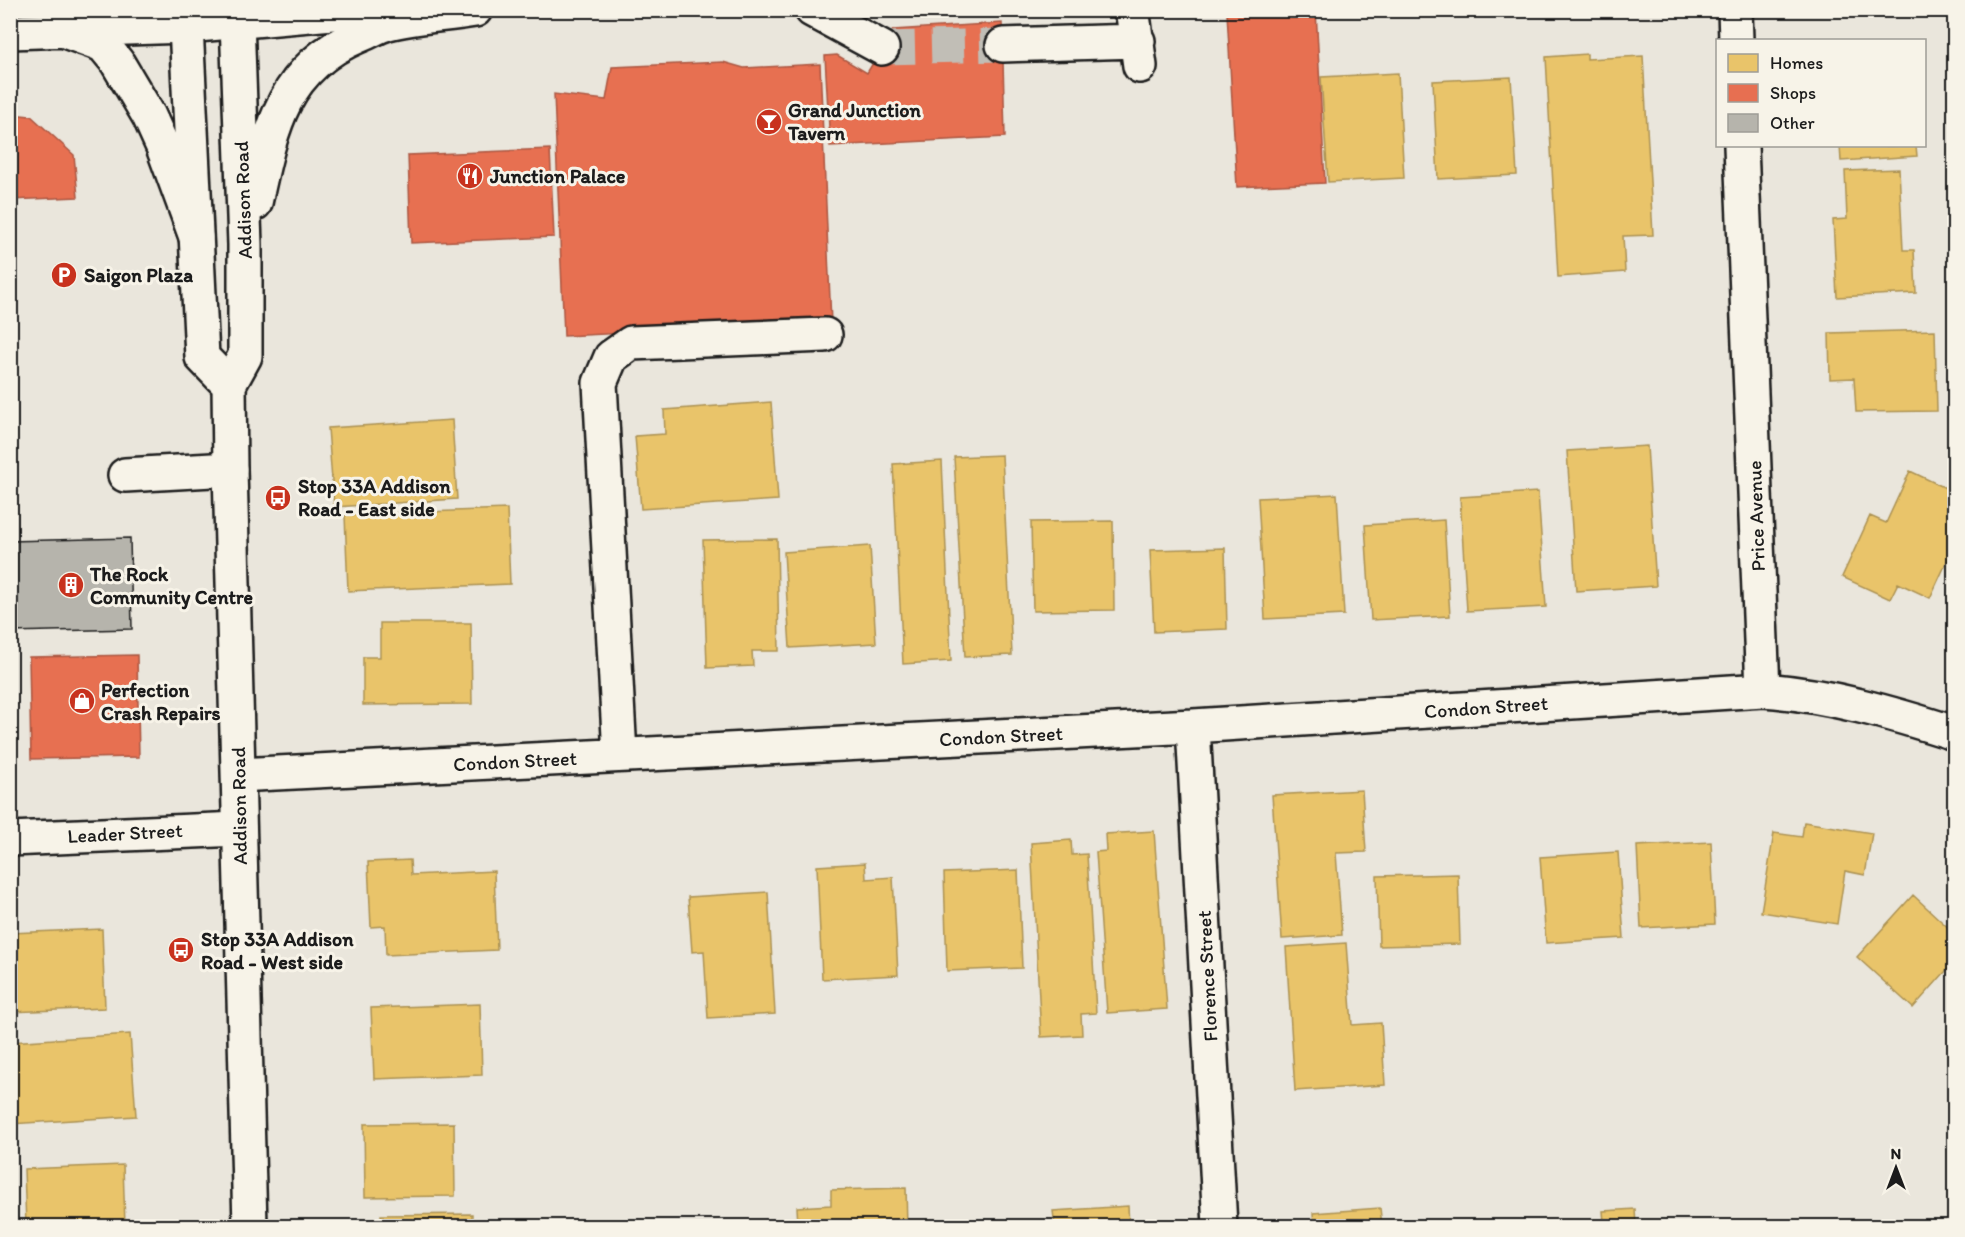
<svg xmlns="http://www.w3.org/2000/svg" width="1965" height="1237" font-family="Itim,sans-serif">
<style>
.homes{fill:#e9c46a;stroke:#ac9253;stroke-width:1.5}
.shops{fill:#e76f51;stroke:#aa5641;stroke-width:1.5}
.building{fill:#b6b4ac;stroke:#1c1c1c;stroke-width:1.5}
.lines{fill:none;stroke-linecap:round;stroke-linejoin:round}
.minor-tunnel{stroke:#c1beb6;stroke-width:33;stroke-dasharray:33 16;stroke-linecap:butt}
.minor-casing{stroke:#1c1c1c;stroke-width:38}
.major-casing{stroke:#1c1c1c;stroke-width:38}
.highway-casing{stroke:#1c1c1c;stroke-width:38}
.minor{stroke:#f7f3e8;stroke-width:33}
.major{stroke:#f7f3e8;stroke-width:33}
.highway{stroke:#f7f3e8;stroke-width:33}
.labels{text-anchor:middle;stroke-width:6;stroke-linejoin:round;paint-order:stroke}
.poi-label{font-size:20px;font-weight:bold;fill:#1c1c1c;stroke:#f7f3e8;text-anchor:start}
.street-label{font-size:20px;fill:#1c1c1c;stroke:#f7f3e8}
</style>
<rect width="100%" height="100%" fill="#eae6dc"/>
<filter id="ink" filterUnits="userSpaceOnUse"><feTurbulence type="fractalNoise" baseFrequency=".0167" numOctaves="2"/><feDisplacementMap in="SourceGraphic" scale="12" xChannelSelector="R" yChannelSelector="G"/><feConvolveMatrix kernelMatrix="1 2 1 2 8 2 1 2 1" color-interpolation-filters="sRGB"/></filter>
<g filter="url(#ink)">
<!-- homes -->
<path class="homes" d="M 1587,54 L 1587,59 L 1643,56 L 1653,235 L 1623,236 L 1625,272 L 1558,277 L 1546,57 Z
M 1398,73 L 1404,178 L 1328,182 L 1321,77 Z
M 1511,77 L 1517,175 L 1438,179 L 1433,81 Z
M 1840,146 L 1916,146 L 1917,156 L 1841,161 Z
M 1899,169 L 1903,250 L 1914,250 L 1916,293 L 1837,297 L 1833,220 L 1847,219 L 1845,171 Z
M 1935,330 L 1937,411 L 1856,412 L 1854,378 L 1830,379 L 1829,333 Z
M 771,402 L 778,500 L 641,509 L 635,436 L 665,434 L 664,410 Z
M 452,420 L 457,499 L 334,507 L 328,428 Z
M 1647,446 L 1656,586 L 1576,591 L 1567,451 Z
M 1002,455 L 1012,655 L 965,657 L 954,457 Z
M 942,461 L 951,661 L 903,664 L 893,464 Z
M 1910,471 L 1954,492 L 1954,546 L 1930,598 L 1898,583 L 1890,599 L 1842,577 L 1870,516 L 1886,523 Z
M 1538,492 L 1546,607 L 1467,611 L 1460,497 Z
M 1337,494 L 1344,615 L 1265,619 L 1258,498 Z
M 507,509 L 510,584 L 348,591 L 345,515 Z
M 1444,520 L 1450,616 L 1371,620 L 1365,525 Z
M 1113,521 L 1114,610 L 1033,611 L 1031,522 Z
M 777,539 L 779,651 L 752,651 L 753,666 L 707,668 L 703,540 Z
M 870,546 L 876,643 L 790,648 L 784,552 Z
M 1225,548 L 1227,629 L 1154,632 L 1150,550 Z
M 380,623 L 471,623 L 472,704 L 363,705 L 363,657 L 380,657 Z
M 1362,790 L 1366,852 L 1336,853 L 1342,935 L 1282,939 L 1272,795 Z
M 1804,822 L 1872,833 L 1865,875 L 1845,871 L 1837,924 L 1761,912 L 1774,833 L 1802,837 Z
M 1154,831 L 1167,1009 L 1107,1013 L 1096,852 L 1106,851 L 1105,834 Z
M 1071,840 L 1072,855 L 1087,854 L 1096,1013 L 1081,1014 L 1082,1035 L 1041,1037 L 1031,843 Z
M 1711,842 L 1715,924 L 1641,928 L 1637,846 Z
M 1618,852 L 1624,938 L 1546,943 L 1540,857 Z
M 410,860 L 411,875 L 494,871 L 497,950 L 386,955 L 385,926 L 371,927 L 368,862 Z
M 865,863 L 866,879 L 893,877 L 898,975 L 822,979 L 817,866 Z
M 1018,870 L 1022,968 L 947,971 L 944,873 Z
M 1458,874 L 1460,944 L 1379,946 L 1377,876 Z
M 768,892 L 775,1014 L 708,1018 L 704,951 L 692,952 L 688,897 Z
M 1913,895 L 1954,933 L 1954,962 L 1913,1008 L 1857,957 Z
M 102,929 L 105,1008 L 10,1012 L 10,933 Z
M 1346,943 L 1352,1025 L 1381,1023 L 1385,1085 L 1295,1091 L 1286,947 Z
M 480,1004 L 482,1075 L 374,1079 L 371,1008 Z
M 130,1034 L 136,1116 L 10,1124 L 10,1042 Z
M 454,1123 L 455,1196 L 365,1197 L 364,1124 Z
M 123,1165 L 125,1226 L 26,1226 L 24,1169 Z
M 906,1188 L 907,1226 L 798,1226 L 797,1207 L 831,1205 L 831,1190 Z
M 1128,1206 L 1129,1226 L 1055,1226 L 1053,1211 Z
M 1380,1208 L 1382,1226 L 1314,1226 L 1313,1213 Z
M 1635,1209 L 1636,1226 L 1559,1226 L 1559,1223 L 1604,1222 L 1603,1211 Z
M 472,1214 L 472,1226 L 382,1226 L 381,1215 Z"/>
<!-- shops -->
<path class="shops" d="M 1266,10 L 1316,10 L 1325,183 L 1237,187 L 1227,13 Z
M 1002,23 L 1005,137 L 830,146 L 825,56 L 837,55 L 867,73 L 893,30 Z
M 723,62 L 744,68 L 820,64 L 831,323 L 564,336 L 554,94 L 606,100 L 612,67 Z
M 10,114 L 31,116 L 74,155 L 78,197 L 10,200 Z
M 550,149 L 554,237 L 411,243 L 408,155 Z
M 137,655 L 139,757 L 31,759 L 29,657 Z"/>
<!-- building -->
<path class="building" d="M 130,538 L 132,629 L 10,632 L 10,541 Z"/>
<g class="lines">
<!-- minor-tunnel -->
<path class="minor-tunnel" d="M 882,48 L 1003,45"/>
<!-- minor casing -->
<g class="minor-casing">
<path id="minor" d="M 812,10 L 882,48
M 1130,10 L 1133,15 L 1140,66
M 1735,10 L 1736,40
M 1003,45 L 1138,41
M 1741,146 L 1763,690
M 125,475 L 230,469
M 1193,726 L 1220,1226
M 620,755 L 600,383 L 611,357 L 631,343 L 825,335
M 239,775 L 1193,726 L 1763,690 C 1829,695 1892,713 1954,733
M 10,839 L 239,829"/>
</g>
<!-- major casing -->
<g class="major-casing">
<path id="major" d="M 234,10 L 237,20 L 245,245 L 245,356 L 229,385 L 230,469 L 250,1226
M 186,26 L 202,357 L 229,385
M 255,203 C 271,129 282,68 358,36 C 368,32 378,26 388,23 C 416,16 446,15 475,10"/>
</g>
<!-- highway casing -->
<g class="highway-casing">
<path id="highway" d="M 10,32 L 186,26 L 366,10
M 70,33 L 103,45 L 117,62 L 149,116 L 163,147 L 196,237"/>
</g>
<!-- minor -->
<use href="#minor" class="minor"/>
<!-- major -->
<use href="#major" class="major"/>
<!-- highway -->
<use href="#highway" class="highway"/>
</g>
</g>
<!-- icons -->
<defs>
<g id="bar-disc" transform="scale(1.35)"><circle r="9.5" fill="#c8321e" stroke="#f7f3e8"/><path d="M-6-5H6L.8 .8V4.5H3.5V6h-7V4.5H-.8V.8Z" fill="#fff"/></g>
<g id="restaurant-disc" transform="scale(1.35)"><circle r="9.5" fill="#c8321e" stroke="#f7f3e8"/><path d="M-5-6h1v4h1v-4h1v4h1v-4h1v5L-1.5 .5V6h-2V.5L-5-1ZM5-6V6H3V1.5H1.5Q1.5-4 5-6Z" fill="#fff"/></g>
<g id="parking-disc" transform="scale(1.35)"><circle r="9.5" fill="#c8321e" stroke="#f7f3e8"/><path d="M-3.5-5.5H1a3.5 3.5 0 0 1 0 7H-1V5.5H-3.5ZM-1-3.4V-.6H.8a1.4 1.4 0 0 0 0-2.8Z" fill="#fff"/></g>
<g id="bus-disc" transform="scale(1.35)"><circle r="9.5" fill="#c8321e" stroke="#f7f3e8"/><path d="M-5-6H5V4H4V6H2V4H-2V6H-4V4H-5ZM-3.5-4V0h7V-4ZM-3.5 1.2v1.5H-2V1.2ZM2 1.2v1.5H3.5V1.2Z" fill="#fff"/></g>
<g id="building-disc" transform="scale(1.35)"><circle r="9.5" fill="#c8321e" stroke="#f7f3e8"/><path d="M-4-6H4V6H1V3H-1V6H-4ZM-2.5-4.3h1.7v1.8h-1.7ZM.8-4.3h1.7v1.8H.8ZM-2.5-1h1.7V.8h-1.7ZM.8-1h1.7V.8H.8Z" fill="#fff"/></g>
<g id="shop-disc" transform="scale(1.35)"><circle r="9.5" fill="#c8321e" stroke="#f7f3e8"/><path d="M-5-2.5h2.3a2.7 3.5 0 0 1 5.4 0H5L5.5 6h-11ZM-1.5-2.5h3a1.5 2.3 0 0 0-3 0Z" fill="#fff"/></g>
</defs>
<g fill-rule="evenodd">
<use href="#bar-disc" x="769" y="122"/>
<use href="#restaurant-disc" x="470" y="176"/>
<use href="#parking-disc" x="64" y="275"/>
<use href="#bus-disc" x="278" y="498"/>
<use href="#building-disc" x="71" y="585"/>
<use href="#shop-disc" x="82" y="701"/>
<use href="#bus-disc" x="181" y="950"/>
</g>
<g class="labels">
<!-- poi labels -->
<g class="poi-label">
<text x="788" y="117">Grand Junction<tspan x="788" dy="23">Tavern</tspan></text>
<text x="490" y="183">Junction Palace</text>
<text x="84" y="282">Saigon Plaza</text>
<text x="298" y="493">Stop 33A Addison<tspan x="298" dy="23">Road - East side</tspan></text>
<text x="90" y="581">The Rock<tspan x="90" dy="23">Community Centre</tspan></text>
<text x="101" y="697">Perfection<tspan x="101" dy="23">Crash Repairs</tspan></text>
<text x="201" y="946">Stop 33A Addison<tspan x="201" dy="23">Road - West side</tspan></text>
</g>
<!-- street labels -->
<g class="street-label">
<text transform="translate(243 200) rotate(-92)" y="7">Addison Road</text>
<text transform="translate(1756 516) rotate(-92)" y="7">Price Avenue</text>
<text transform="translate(1486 707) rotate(-4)" y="7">Condon Street</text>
<text transform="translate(1001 736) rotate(-3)" y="7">Condon Street</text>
<text transform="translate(515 761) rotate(-3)" y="7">Condon Street</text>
<text transform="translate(239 806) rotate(-91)" y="7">Addison Road</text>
<text transform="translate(125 833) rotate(-3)" y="7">Leader Street</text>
<text transform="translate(1207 976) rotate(-93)" y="7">Florence Street</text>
</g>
</g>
<!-- margin -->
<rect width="1965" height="1237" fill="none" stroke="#f7f3e8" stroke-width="36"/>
<rect x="18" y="18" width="1929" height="1201" fill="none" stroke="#1c1c1c" stroke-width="2" filter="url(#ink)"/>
<!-- legend -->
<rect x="1716" y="39" width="210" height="108" fill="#f7f3e8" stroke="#9f9d96" stroke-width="1.5"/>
<rect x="1728" y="54" width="30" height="18" fill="#e9c46a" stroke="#9f9d96" stroke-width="1.5"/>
<text x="1770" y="69" font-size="18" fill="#1c1c1c">Homes</text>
<rect x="1728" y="84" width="30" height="18" fill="#e76f51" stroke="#9f9d96" stroke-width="1.5"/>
<text x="1770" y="99" font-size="18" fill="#1c1c1c">Shops</text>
<rect x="1728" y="114" width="30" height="18" fill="#b6b4ac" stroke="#9f9d96" stroke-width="1.5"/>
<text x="1770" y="129" font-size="18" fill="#1c1c1c">Other</text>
<!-- north arrow -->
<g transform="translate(1896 1168)" stroke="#f7f3e8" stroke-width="4.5" paint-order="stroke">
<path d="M0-4.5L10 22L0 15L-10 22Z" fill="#1c1c1c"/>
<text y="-9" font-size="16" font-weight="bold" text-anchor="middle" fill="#1c1c1c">N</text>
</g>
</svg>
